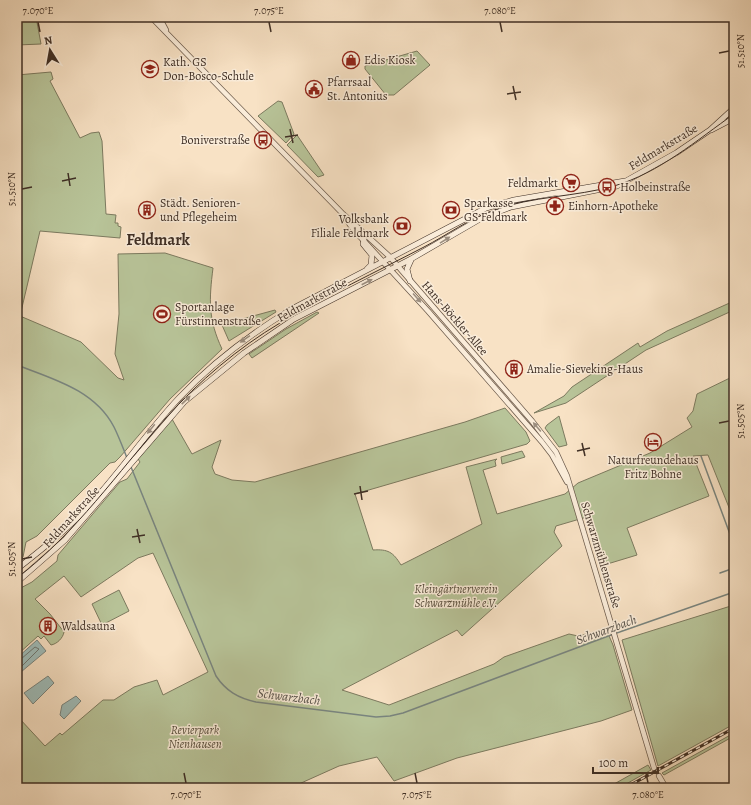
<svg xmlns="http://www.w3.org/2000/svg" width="751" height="805" font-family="Alegreya,serif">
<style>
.green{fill:#b8c499;stroke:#7c7a5f}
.water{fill:#9fbdba;stroke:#79847e}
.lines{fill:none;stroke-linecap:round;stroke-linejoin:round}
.shore{stroke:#6f7670;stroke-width:1}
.stream{stroke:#79847e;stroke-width:1.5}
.tertiary-tunnel{stroke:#d3bea5;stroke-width:4.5;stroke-dasharray:4.5 2;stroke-linecap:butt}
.tertiary-casing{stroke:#6d5c4d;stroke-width:6}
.secondary-casing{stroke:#3f2f25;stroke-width:6}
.tertiary{stroke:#faecd9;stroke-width:4.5}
.secondary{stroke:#faecd9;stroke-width:5}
.tram{stroke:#3f2f25;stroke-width:1}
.rail-casing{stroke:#3f2f25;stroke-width:3}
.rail{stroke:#faecd9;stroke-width:1.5;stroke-dasharray:4.5;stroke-linecap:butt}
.oneway{fill:#9c8e7f}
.ticks{fill:none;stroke:#3f2f25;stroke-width:1.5}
.labels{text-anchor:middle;stroke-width:3;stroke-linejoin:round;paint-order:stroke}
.poi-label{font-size:12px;fill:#3f2f25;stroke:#faecd9;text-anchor:start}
.street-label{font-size:12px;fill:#3f2f25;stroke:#faecd9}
.park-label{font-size:12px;font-style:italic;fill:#574d3c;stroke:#faecd9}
.water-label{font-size:13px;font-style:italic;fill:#57524a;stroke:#faecd9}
.district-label{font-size:16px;font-weight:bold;fill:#3f2f25;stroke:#faecd9}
.neatline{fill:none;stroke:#3f2f25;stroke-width:1.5}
.ticks-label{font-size:10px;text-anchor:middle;fill:#3f2f25}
</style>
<rect width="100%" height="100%" fill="#f8e2c5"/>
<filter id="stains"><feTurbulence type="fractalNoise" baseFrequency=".005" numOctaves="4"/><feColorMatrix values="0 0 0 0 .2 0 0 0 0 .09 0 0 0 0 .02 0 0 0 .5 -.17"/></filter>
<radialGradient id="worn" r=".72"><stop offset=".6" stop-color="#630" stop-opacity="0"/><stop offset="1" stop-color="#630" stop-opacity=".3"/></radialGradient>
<!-- green -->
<path class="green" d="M 17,17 L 36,17 L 41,44 L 17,45 Z
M 417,51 L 430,65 L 394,95 L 386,95 L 365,69 L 365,66 Z
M 51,72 L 53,79 L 50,81 L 80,138 L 91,133 L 99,132 L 102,141 L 106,214 L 116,215 L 115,223 L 118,223 L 118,226 L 121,227 L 120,238 L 40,231 L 20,316 L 81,342 L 118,378 L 124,380 L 115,354 L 119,314 L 118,254 L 165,253 L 213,268 C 209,300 208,319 222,349 L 170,399 L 120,457 L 115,462 L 110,463 L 37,536 L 26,542 L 23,557 L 17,563 L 17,75 Z
M 278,101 L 282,102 L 294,134 L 286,143 L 258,116 Z
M 297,135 L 324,175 L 318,177 L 287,145 Z
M 734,301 L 734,310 L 646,350 L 566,403 L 534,413 L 564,396 L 572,387 L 638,343 L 640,347 L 667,331 Z
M 275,310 L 276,312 L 229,341 L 222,325 L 224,324 Z
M 317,312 L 319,313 L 252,358 L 249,354 L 286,329 Z
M 734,376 L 734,520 L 708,455 L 693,456 L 709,496 L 627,528 L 637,555 L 604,565 L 590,516 L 556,526 L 554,532 L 562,546 L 462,636 L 457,630 L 342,690 L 389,705 L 494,664 L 504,657 L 569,634 L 578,636 L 606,629 L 613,645 L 632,710 L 601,721 L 457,758 L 394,781 L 377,757 L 339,766 L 290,788 L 17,788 L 17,711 L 21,715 L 19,718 L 45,746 L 60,733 L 62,735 L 103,700 L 114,700 L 134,687 L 157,680 L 163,695 L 208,672 L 153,553 L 138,558 L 81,597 L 64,576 L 35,599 L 50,614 L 64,632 C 63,638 57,644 51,645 L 44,636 L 41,639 L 38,636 L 17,655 L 17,590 L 32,582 L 57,561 L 58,555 L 120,482 L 127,479 L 140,462 L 138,459 L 172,419 L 192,454 L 221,440 L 212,467 L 215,474 L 232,480 L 255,482 L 465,422 L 505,408 L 526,432 L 530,441 L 527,444 L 355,494 L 373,550 C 388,549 393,552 401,565 L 482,524 L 466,467 L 497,459 L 495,461 L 496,466 L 483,470 L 497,514 L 565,494 L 578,483 L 650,453 L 692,427 L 687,418 L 693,411 L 697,394 Z
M 559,416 L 567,445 L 559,447 L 545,428 L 547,425 Z
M 522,451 L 525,457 L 502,464 L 501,457 Z
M 119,590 L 129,611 L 102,625 L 92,604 Z
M 734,605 L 734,724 L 658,766 L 622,640 Z
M 734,733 L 734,736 L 664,775 L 662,773 Z
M 648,765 L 651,770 L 619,788 L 607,788 Z"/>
<!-- water -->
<path class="water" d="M 37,640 L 46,651 L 21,672 L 17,668 L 17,658 Z
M 48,676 L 54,683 L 33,704 L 24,693 Z
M 76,696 L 81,701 L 64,719 L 60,715 L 62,705 Z"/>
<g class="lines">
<!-- shore -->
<path class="shore" d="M 17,660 L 21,659 L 35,647 L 39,649 L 22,666 L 17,665"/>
<!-- stream -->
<path class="stream" d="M 17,365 C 53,379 95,390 114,427 C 119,437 123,448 127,458
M 701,456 L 734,545
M 131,467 L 216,676 C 226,691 238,698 256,702 L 376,717 L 390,716 L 403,713 L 611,635 L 734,592
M 720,573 L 734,568"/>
<!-- tertiary-tunnel -->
<path class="tertiary-tunnel" d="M 654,768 L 659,776"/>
<!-- tertiary casing -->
<g class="tertiary-casing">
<path id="tertiary" d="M 151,17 L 343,214 L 390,257 L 532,421 L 556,452 L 567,476 L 654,768
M 159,17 L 166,30
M 346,219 L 353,229 L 428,311 L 542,442 L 552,455 L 567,482
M 659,776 L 666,788"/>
</g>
<!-- secondary casing -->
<g class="secondary-casing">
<path id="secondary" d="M 711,130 L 734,118
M 364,240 L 363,244 L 372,255 L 371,265 L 367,269
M 410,281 L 407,269 L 411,260
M 17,569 C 41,550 65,531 86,509 C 119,474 146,433 179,398 C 212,363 249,335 290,310 L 486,208 L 514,200 L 625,181
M 17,582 L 65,540 L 184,402 L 244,353 L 294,319 L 411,259 L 480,219 L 511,207 L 617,186 L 676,153 L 710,130 L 734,108"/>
</g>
<!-- tertiary -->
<use href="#tertiary" class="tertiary"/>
<!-- secondary -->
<use href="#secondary" class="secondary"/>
<!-- tram -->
<path class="tram" d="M 17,578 C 78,531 116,474 166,418 C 199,381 238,348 280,323 C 327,295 376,272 424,247 C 447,235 469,219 494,210 C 533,196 575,197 614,186 C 659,173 697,140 734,114"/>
<!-- rail casing -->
<g class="rail-casing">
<path id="rail" d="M 625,788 L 734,728"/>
</g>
<!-- rail -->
<use href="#rail" class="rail"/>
</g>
<!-- one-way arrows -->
<defs><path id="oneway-solid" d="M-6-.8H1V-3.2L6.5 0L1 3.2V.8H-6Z"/></defs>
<g class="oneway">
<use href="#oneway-solid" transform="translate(445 240) rotate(-32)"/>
<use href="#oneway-solid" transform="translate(367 282) rotate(-27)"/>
<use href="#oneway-solid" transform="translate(417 298) rotate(48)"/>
<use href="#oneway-solid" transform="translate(245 339) rotate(145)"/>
<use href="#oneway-solid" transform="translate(186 400) rotate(-44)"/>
<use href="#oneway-solid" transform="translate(537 427) rotate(-130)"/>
<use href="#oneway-solid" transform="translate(151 429) rotate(129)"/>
</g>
<!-- ticks -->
<path class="ticks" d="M 38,22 L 40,32M 269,22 L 271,32M 500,22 L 502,32M 719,53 L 729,51M 513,86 L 516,100M 507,94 L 521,92M 290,129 L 293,143M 285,137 L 298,135M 68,173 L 70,186M 62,181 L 76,178M 22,189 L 32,187M 719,423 L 729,421M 582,443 L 585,456M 577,451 L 590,448M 360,486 L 362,500M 354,494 L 368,491M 137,529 L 140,543M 132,537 L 145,535M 22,559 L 32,557M 184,773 L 186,783M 415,773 L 417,783M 646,773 L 648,783"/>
<!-- icons -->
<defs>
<g id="shop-ring" transform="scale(0.9)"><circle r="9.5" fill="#faecd9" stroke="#8f2418" stroke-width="1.5"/><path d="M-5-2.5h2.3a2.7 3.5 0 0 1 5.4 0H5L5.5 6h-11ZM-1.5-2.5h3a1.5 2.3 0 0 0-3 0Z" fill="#8f2418"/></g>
<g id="school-ring" transform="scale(0.9)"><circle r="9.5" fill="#faecd9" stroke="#8f2418" stroke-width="1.5"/><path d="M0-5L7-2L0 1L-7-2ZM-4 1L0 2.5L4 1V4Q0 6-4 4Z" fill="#8f2418"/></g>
<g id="civic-ring" transform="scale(0.9)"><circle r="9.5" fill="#faecd9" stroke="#8f2418" stroke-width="1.5"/><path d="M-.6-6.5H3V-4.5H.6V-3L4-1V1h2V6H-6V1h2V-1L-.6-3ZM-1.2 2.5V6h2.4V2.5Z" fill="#8f2418"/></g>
<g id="bus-ring" transform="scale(0.9)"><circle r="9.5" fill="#faecd9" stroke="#8f2418" stroke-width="1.5"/><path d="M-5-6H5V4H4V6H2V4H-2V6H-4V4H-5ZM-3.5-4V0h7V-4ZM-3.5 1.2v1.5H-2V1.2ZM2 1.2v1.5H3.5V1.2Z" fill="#8f2418"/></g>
<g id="supermarket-ring" transform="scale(0.9)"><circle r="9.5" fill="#faecd9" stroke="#8f2418" stroke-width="1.5"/><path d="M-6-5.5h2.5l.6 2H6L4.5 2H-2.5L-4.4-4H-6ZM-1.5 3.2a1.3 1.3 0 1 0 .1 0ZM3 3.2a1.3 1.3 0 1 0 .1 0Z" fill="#8f2418"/></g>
<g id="pharmacy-ring" transform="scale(0.9)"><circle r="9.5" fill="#faecd9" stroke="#8f2418" stroke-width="1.5"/><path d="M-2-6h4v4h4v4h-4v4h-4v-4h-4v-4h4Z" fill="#8f2418"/></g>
<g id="building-ring" transform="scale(0.9)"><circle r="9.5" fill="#faecd9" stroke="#8f2418" stroke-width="1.5"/><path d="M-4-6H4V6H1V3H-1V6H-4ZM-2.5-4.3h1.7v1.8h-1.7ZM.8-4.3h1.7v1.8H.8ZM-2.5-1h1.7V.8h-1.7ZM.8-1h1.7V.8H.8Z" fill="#8f2418"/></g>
<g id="bank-ring" transform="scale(0.9)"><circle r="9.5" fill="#faecd9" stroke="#8f2418" stroke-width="1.5"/><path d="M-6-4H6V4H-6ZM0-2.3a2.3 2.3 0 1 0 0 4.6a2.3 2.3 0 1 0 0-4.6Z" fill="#8f2418"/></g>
<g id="stadium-ring" transform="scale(0.9)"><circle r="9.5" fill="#faecd9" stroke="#8f2418" stroke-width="1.5"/><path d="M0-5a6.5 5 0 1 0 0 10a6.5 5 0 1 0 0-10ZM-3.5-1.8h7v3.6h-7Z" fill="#8f2418"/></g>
<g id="hotel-ring" transform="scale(0.9)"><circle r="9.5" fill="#faecd9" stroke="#8f2418" stroke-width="1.5"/><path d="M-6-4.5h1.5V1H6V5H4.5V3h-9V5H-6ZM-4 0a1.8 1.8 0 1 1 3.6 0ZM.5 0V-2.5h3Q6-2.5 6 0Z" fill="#8f2418"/></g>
</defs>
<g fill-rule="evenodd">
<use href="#shop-ring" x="351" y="60"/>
<use href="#school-ring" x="150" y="69"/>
<use href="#civic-ring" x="314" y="89"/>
<use href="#bus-ring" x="263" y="140"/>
<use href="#supermarket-ring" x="571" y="183"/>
<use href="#bus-ring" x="607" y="187"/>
<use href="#pharmacy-ring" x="555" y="206"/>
<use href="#building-ring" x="147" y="210"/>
<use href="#bank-ring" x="451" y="210"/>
<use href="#bank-ring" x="402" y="226"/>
<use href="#stadium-ring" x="162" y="314"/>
<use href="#building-ring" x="514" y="369"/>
<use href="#hotel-ring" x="653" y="442"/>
<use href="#building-ring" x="48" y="626"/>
</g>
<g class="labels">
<!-- poi labels -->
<g class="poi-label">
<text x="364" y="64">Edis Kiosk</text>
<text x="163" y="66">Kath. GS<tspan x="163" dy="14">Don-Bosco-Schule</tspan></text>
<text x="327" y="86">Pfarrsaal<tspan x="327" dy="14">St. Antonius</tspan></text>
<text x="250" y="144" text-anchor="end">Boniverstraße</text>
<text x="558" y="187" text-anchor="end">Feldmarkt</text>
<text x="620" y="191">Holbeinstraße</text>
<text x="160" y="207">Städt. Senioren-<tspan x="160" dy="14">und Pflegeheim</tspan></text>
<text x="464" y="207">Sparkasse<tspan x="464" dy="14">GS Feldmark</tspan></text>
<text x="568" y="210">Einhorn-Apotheke</text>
<text x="389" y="223" text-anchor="end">Volksbank<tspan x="389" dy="14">Filiale Feldmark</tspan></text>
<text x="175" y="311">Sportanlage<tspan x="175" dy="14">Fürstinnenstraße</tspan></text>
<text x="527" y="373">Amalie-Sieveking-Haus</text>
<text x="653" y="464" text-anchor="middle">Naturfreundehaus<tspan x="653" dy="14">Fritz Bohne</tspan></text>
<text x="61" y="630">Waldsauna</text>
</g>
<!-- street labels -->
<g class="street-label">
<text transform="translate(663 147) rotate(-31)" y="4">Feldmarkstraße</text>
<text transform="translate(312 300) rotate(-29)" y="4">Feldmarkstraße</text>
<text transform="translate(455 318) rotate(49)" y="4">Hans-Böckler-Allee</text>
<text transform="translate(71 517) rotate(-48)" y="4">Feldmarkstraße</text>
<text transform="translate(601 555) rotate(73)" y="4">Schwarzmühlenstraße</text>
</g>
<!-- park labels -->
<g class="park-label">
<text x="456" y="593">Kleingärtnerverein<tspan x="456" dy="14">Schwarzmühle e.V.</tspan></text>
<text x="195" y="734">Revierpark<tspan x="195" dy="14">Nienhausen</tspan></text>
</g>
<!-- water labels -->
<g class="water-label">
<text transform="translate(606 629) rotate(-20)" y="5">Schwarzbach</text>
<text transform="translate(289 696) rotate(7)" y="5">Schwarzbach</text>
</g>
<!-- district labels -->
<g class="district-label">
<text x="158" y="245">Feldmark</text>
</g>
</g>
<!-- margin -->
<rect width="751" height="805" fill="none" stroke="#f8e2c5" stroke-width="44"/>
<!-- north arrow -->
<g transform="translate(50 50) rotate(349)" stroke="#faecd9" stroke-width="3" paint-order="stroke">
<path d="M0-3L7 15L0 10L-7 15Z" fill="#3f2f25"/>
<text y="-6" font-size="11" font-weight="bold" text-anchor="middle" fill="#3f2f25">N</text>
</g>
<!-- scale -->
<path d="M593 767v6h65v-6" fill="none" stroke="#3f2f25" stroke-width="2"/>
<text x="599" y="767" font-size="12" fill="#3f2f25" stroke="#faecd9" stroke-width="3" paint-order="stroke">100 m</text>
<rect x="22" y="22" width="707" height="761" class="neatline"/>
<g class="ticks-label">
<text x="38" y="14">7.070°E</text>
<text x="269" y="14">7.075°E</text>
<text x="500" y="14">7.080°E</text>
<text transform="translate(740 51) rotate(-90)" y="4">51.510°N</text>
<text transform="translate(11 189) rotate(-90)" y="4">51.510°N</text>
<text transform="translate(740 421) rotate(-90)" y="4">51.505°N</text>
<text transform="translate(11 559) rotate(-90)" y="4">51.505°N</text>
<text x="186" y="798">7.070°E</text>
<text x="417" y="798">7.075°E</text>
<text x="648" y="798">7.080°E</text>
</g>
<rect width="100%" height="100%" filter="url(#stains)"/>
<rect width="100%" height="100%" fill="url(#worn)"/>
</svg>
